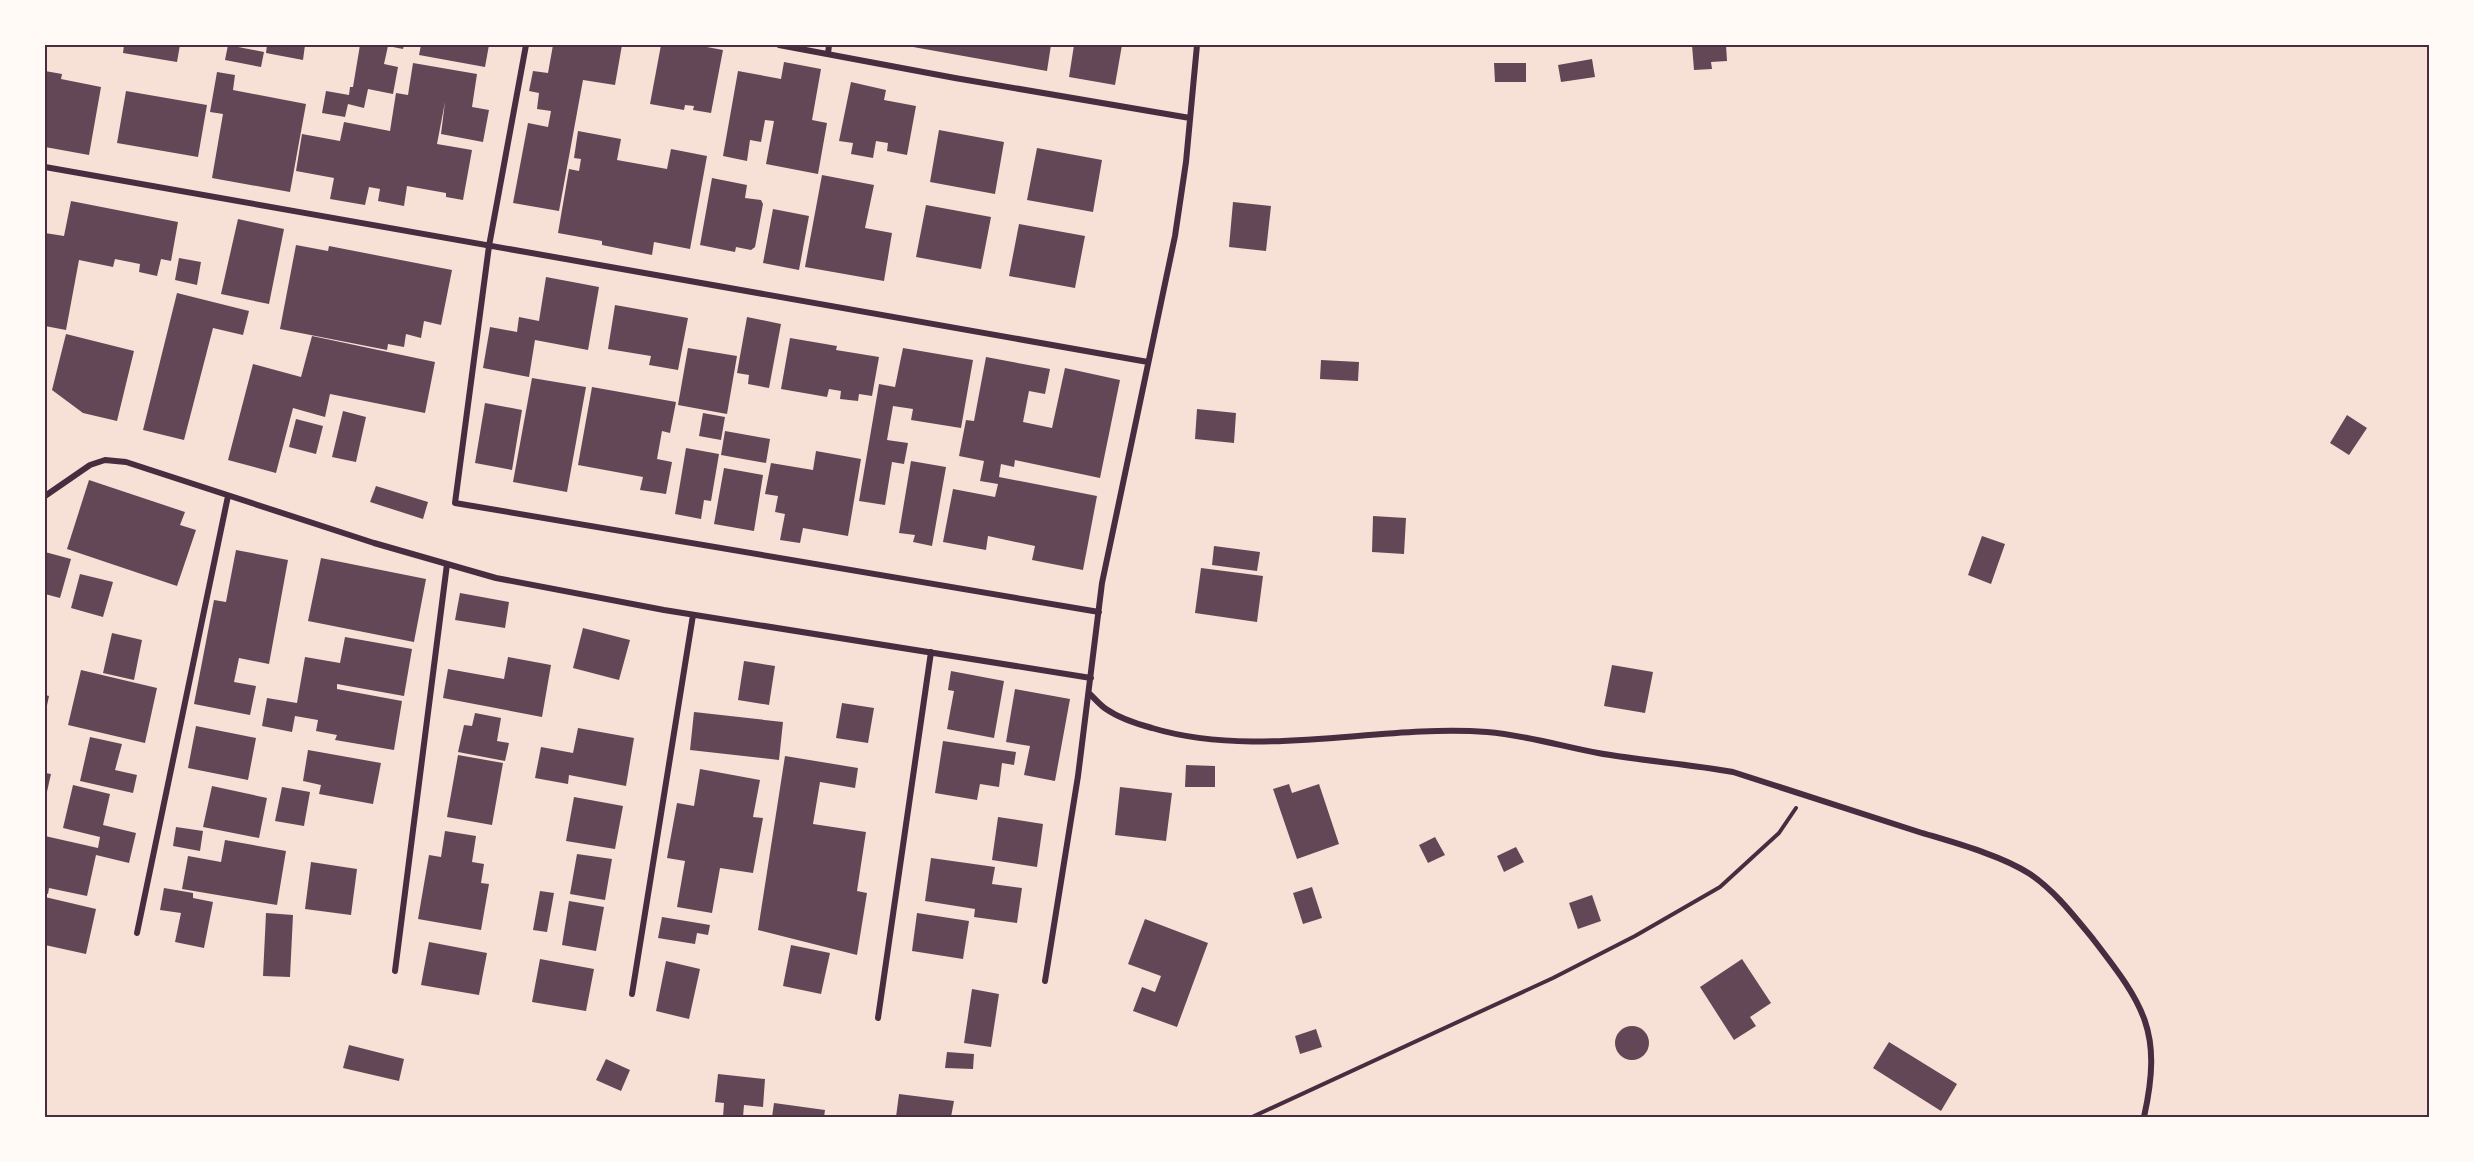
<svg xmlns="http://www.w3.org/2000/svg" width="2474" height="1162" font-family="'DejaVu Sans',sans-serif">
<style>
.building{fill:#644757}
.lines{fill:none;stroke-linecap:round;stroke-linejoin:round}
.path{stroke:#4a2c40;stroke-width:4}
.minor{stroke:#4a2c40;stroke-width:6}
.neatline{fill:none;stroke:#4a2c40;stroke-width:2}
</style>
<rect width="100%" height="100%" fill="#f7e1d7"/>
<!-- building -->
<path class="building" d="M 124,45 L 180,45 L 177,62 L 123,53 Z
M 228,45 L 264,52 L 261,67 L 225,60 Z
M 267,45 L 305,45 L 303,60 L 266,53 Z
M 360,45 L 404,45 L 403,49 L 388,46 L 384,64 L 398,67 L 393,94 L 368,89 L 364,108 L 348,104 L 345,117 L 322,113 L 326,91 L 349,95 L 350,87 L 353,87 Z
M 421,45 L 489,45 L 485,67 L 419,55 Z
M 553,45 L 622,45 L 615,85 L 583,80 L 559,211 L 513,203 L 528,123 L 548,127 L 551,111 L 537,109 L 539,93 L 529,91 L 533,71 L 548,73 Z
M 661,45 L 696,45 L 723,50 L 711,113 L 693,110 L 694,106 L 685,105 L 684,110 L 650,104 Z
M 902,45 L 1051,45 L 1047,71 Z
M 1074,45 L 1122,45 L 1115,85 L 1069,77 Z
M 1692,45 L 1726,45 L 1727,61 L 1711,62 L 1712,69 L 1694,70 Z
M 1592,59 L 1595,77 L 1561,82 L 1558,65 Z
M 784,62 L 821,69 L 812,120 L 827,123 L 818,174 L 766,164 L 774,121 L 765,120 L 761,142 L 750,140 L 747,161 L 723,156 L 738,71 L 781,79 Z
M 413,63 L 477,74 L 472,107 L 489,110 L 483,142 L 441,134 L 445,102 L 437,144 L 472,150 L 463,200 L 446,197 L 446,193 L 407,186 L 404,206 L 378,201 L 380,189 L 369,187 L 365,205 L 330,199 L 334,178 L 296,171 L 302,134 L 340,141 L 344,122 L 390,131 L 396,93 L 408,95 Z
M 1494,63 L 1526,63 L 1526,82 L 1495,82 Z
M 45,71 L 62,74 L 61,79 L 101,87 L 89,155 L 45,147 Z
M 217,72 L 235,75 L 233,90 L 306,104 L 290,192 L 212,178 L 223,114 L 210,112 Z
M 851,82 L 886,90 L 884,100 L 916,106 L 907,155 L 887,151 L 888,143 L 876,141 L 873,158 L 851,154 L 853,143 L 839,141 Z
M 126,91 L 207,105 L 198,157 L 117,143 Z
M 939,130 L 1004,142 L 995,194 L 930,182 Z
M 578,131 L 621,139 L 617,160 L 667,169 L 671,149 L 707,156 L 690,249 L 654,242 L 652,255 L 602,245 L 602,241 L 558,233 L 569,169 L 579,171 L 581,159 L 574,158 Z
M 1037,148 L 1102,160 L 1093,212 L 1027,200 Z
M 822,175 L 874,185 L 865,228 L 892,233 L 884,281 L 805,267 Z
M 712,178 L 747,185 L 745,198 L 761,200 L 763,204 L 755,247 L 751,250 L 736,247 L 735,252 L 700,245 Z
M 71,201 L 178,222 L 171,261 L 161,259 L 157,276 L 139,272 L 140,264 L 115,259 L 113,267 L 79,260 L 66,330 L 45,326 L 45,233 L 64,236 Z
M 1233,202 L 1271,206 L 1266,251 L 1229,247 Z
M 926,205 L 991,217 L 981,269 L 916,257 Z
M 773,209 L 809,216 L 799,270 L 763,263 Z
M 238,219 L 284,229 L 269,304 L 221,294 Z
M 1019,224 L 1085,236 L 1075,288 L 1009,276 Z
M 296,245 L 328,251 L 329,246 L 452,270 L 441,325 L 424,321 L 421,338 L 406,334 L 404,347 L 388,344 L 387,350 L 280,329 Z
M 179,258 L 201,262 L 197,285 L 175,280 Z
M 546,277 L 599,287 L 588,350 L 535,340 L 529,377 L 483,368 L 490,327 L 517,332 L 519,317 L 539,321 Z
M 177,293 L 249,311 L 243,335 L 213,328 L 184,440 L 143,430 Z
M 615,305 L 688,318 L 678,370 L 649,365 L 651,356 L 608,349 Z
M 747,317 L 781,324 L 769,388 L 748,384 L 749,375 L 737,373 Z
M 66,334 L 134,351 L 117,421 L 83,413 L 52,390 Z
M 312,336 L 435,362 L 425,413 L 330,394 L 325,417 L 293,408 L 276,473 L 228,460 L 253,364 L 301,377 Z
M 790,338 L 837,346 L 836,350 L 879,357 L 872,396 L 859,394 L 858,401 L 840,399 L 841,391 L 829,389 L 827,397 L 781,389 Z
M 688,348 L 737,356 L 727,414 L 678,405 Z
M 903,348 L 973,360 L 961,428 L 911,420 L 913,409 L 893,406 L 887,440 L 908,443 L 904,464 L 892,462 L 885,505 L 859,501 L 879,384 L 895,387 Z
M 986,357 L 1050,369 L 1045,394 L 1029,391 L 1023,422 L 1052,428 L 1065,368 L 1120,380 L 1100,478 L 1015,460 L 1014,467 L 1001,464 L 999,477 L 1097,496 L 1083,570 L 1032,560 L 1035,546 L 988,536 L 986,550 L 943,542 L 953,489 L 995,497 L 998,484 L 980,481 L 984,461 L 959,456 L 966,420 L 974,421 Z
M 1321,360 L 1359,362 L 1358,381 L 1320,379 Z
M 532,378 L 586,387 L 567,492 L 513,482 Z
M 592,387 L 676,402 L 670,433 L 662,431 L 657,459 L 672,462 L 666,494 L 640,490 L 643,477 L 578,465 Z
M 485,403 L 522,410 L 512,470 L 475,463 Z
M 1197,409 L 1236,413 L 1234,443 L 1195,439 Z
M 343,411 L 366,417 L 356,462 L 332,457 Z
M 703,413 L 725,417 L 721,440 L 699,436 Z
M 2347,415 L 2367,428 L 2349,455 L 2330,443 Z
M 296,419 L 323,426 L 316,454 L 289,447 Z
M 725,431 L 770,439 L 766,463 L 721,455 Z
M 686,448 L 719,454 L 711,501 L 704,500 L 701,519 L 675,514 Z
M 816,451 L 861,459 L 848,536 L 803,528 L 800,543 L 780,540 L 785,514 L 775,512 L 778,496 L 765,494 L 771,463 L 813,470 Z
M 911,461 L 946,467 L 932,546 L 913,542 L 915,535 L 899,533 Z
M 724,468 L 763,475 L 754,531 L 714,524 Z
M 89,480 L 185,512 L 180,525 L 196,530 L 177,586 L 67,549 Z
M 376,486 L 428,502 L 423,519 L 370,502 Z
M 1373,516 L 1406,518 L 1404,554 L 1372,552 Z
M 1982,536 L 2005,544 L 1991,584 L 1968,575 Z
M 1214,546 L 1260,552 L 1257,571 L 1212,565 Z
M 236,550 L 288,560 L 269,664 L 239,658 L 234,682 L 256,686 L 250,715 L 194,704 L 214,600 L 226,602 Z
M 45,552 L 71,559 L 60,598 L 45,594 Z
M 321,558 L 426,579 L 414,642 L 308,621 Z
M 1201,568 L 1263,576 L 1257,622 L 1195,613 Z
M 80,574 L 113,582 L 103,617 L 71,608 Z
M 460,593 L 509,602 L 505,628 L 455,620 Z
M 583,628 L 630,640 L 619,680 L 573,668 Z
M 112,633 L 142,640 L 134,680 L 103,673 Z
M 345,637 L 412,649 L 404,696 L 337,684 L 337,689 L 402,701 L 394,750 L 335,740 L 337,735 L 316,731 L 318,720 L 295,716 L 292,732 L 262,726 L 267,698 L 297,703 L 305,657 L 340,663 Z
M 508,657 L 551,665 L 542,717 L 443,698 L 448,669 L 504,679 Z
M 744,661 L 775,666 L 769,705 L 738,700 Z
M 1612,665 L 1653,672 L 1645,713 L 1604,706 Z
M 81,670 L 157,688 L 145,743 L 68,725 Z
M 951,671 L 1004,681 L 994,738 L 947,729 L 954,691 L 948,690 Z
M 1015,689 L 1070,699 L 1055,781 L 1024,775 L 1030,746 L 1006,742 Z
M 45,695 L 49,696 L 46,710 L 45,710 Z
M 842,703 L 874,708 L 868,743 L 836,738 Z
M 694,712 L 783,722 L 779,760 L 690,750 Z
M 475,713 L 501,718 L 497,741 L 509,743 L 505,761 L 458,752 L 464,725 L 472,726 Z
M 196,726 L 256,738 L 248,780 L 188,768 Z
M 578,728 L 634,738 L 626,786 L 569,775 L 568,784 L 535,778 L 541,747 L 573,753 Z
M 90,737 L 122,744 L 115,770 L 137,775 L 133,793 L 80,781 Z
M 943,741 L 1016,752 L 1014,765 L 1002,763 L 999,787 L 980,784 L 977,800 L 935,793 Z
M 308,750 L 381,763 L 373,804 L 319,794 L 321,785 L 303,781 Z
M 458,755 L 503,763 L 492,825 L 447,817 Z
M 785,756 L 858,768 L 855,788 L 820,782 L 813,824 L 866,832 L 857,891 L 867,893 L 857,955 L 758,930 Z
M 1186,765 L 1215,766 L 1215,787 L 1185,787 Z
M 700,769 L 760,780 L 753,817 L 763,818 L 753,873 L 720,868 L 712,913 L 677,907 L 685,861 L 667,858 L 677,803 L 694,806 Z
M 45,773 L 51,774 L 46,796 L 45,796 Z
M 1289,784 L 1292,793 L 1319,784 L 1339,844 L 1297,859 L 1273,789 Z
M 73,785 L 110,794 L 103,825 L 136,833 L 129,863 L 96,855 L 87,896 L 49,888 L 48,894 L 45,893 L 45,836 L 98,848 L 100,837 L 63,828 Z
M 212,786 L 267,798 L 259,838 L 203,827 Z
M 282,787 L 310,792 L 304,826 L 275,821 Z
M 1120,787 L 1172,793 L 1166,841 L 1115,835 Z
M 574,797 L 623,806 L 615,849 L 566,841 Z
M 998,817 L 1043,824 L 1037,867 L 992,860 Z
M 176,827 L 203,831 L 200,851 L 173,846 Z
M 445,831 L 476,836 L 472,862 L 484,864 L 481,883 L 489,884 L 481,930 L 418,919 L 429,855 L 441,857 Z
M 1435,837 L 1445,855 L 1428,863 L 1419,845 Z
M 225,840 L 286,851 L 277,905 L 182,889 L 188,856 L 221,862 Z
M 1516,847 L 1524,862 L 1504,872 L 1497,856 Z
M 577,854 L 612,859 L 605,900 L 570,894 Z
M 931,858 L 995,867 L 992,884 L 1022,888 L 1017,923 L 974,917 L 975,909 L 925,901 Z
M 311,862 L 357,869 L 351,915 L 305,909 Z
M 1312,887 L 1322,918 L 1303,924 L 1293,893 Z
M 164,888 L 193,893 L 193,898 L 213,902 L 204,948 L 175,942 L 181,913 L 160,910 Z
M 540,891 L 554,893 L 547,932 L 533,930 Z
M 1592,895 L 1601,921 L 1578,929 L 1569,903 Z
M 45,897 L 96,909 L 86,954 L 45,945 Z
M 569,901 L 604,907 L 596,951 L 562,945 Z
M 266,913 L 293,915 L 290,977 L 263,976 Z
M 917,913 L 969,921 L 963,959 L 912,951 Z
M 662,917 L 710,925 L 708,935 L 697,933 L 695,944 L 658,938 Z
M 1145,919 L 1208,943 L 1177,1027 L 1133,1011 L 1142,987 L 1155,992 L 1161,976 L 1128,964 Z
M 429,942 L 487,953 L 479,995 L 421,985 Z
M 791,945 L 830,953 L 821,994 L 783,986 Z
M 540,959 L 594,969 L 586,1011 L 532,1002 Z
M 1742,959 L 1771,1003 L 1750,1017 L 1756,1026 L 1734,1040 L 1700,987 Z
M 666,961 L 700,969 L 689,1019 L 656,1011 Z
M 972,989 L 999,994 L 991,1047 L 964,1043 Z
M1615 1043a17 17 0 1 1 34 0a17 17 0 1 1-34 0Z
M 1316,1029 L 1322,1047 L 1300,1054 L 1295,1036 Z
M 1889,1042 L 1957,1084 L 1941,1111 L 1873,1068 Z
M 349,1045 L 404,1059 L 399,1081 L 343,1068 Z
M 947,1052 L 974,1054 L 973,1069 L 945,1068 Z
M 606,1059 L 630,1070 L 621,1091 L 596,1080 Z
M 718,1074 L 765,1079 L 763,1107 L 744,1105 L 743,1117 L 723,1117 L 724,1103 L 715,1102 Z
M 899,1094 L 954,1101 L 951,1117 L 896,1117 Z
M 774,1103 L 825,1110 L 824,1117 L 772,1117 Z"/>
<g class="lines">
<!-- path -->
<path class="path" d="M 1252,1117 L 1553,978 L 1635,936 L 1720,887 L 1779,833 L 1796,808"/>
<!-- minor -->
<path class="minor" d="M 526,45 L 489,246 L 455,503 L 1099,612
M 779,45 L 955,78 L 1190,118
M 828,54 L 829,45
M 45,167 L 1148,362
M 45,496 L 90,465 L 105,460 L 126,462 L 374,543 L 496,578 L 664,610 L 1091,678
M 1090,694 C 1095,699 1100,705 1106,709 C 1119,718 1137,724 1152,728 C 1259,760 1377,724 1487,732 C 1524,735 1561,746 1598,753 C 1643,761 1688,764 1733,772 C 1795,792 1857,812 1919,832 C 1952,842 2001,855 2030,874 C 2055,891 2074,916 2093,939 C 2144,1005 2163,1031 2144,1117
M 137,933 L 228,496
M 395,971 L 447,564
M 1045,981 L 1078,776 L 1102,583 L 1175,236 L 1186,162 L 1197,45
M 632,994 L 693,615
M 878,1018 L 931,652"/>
</g>
<!-- border -->
<rect width="2474" height="1162" fill="none" stroke="#fffaf5" stroke-width="93"/>
<rect x="46" y="46" width="2382" height="1070" class="neatline"/>
</svg>
